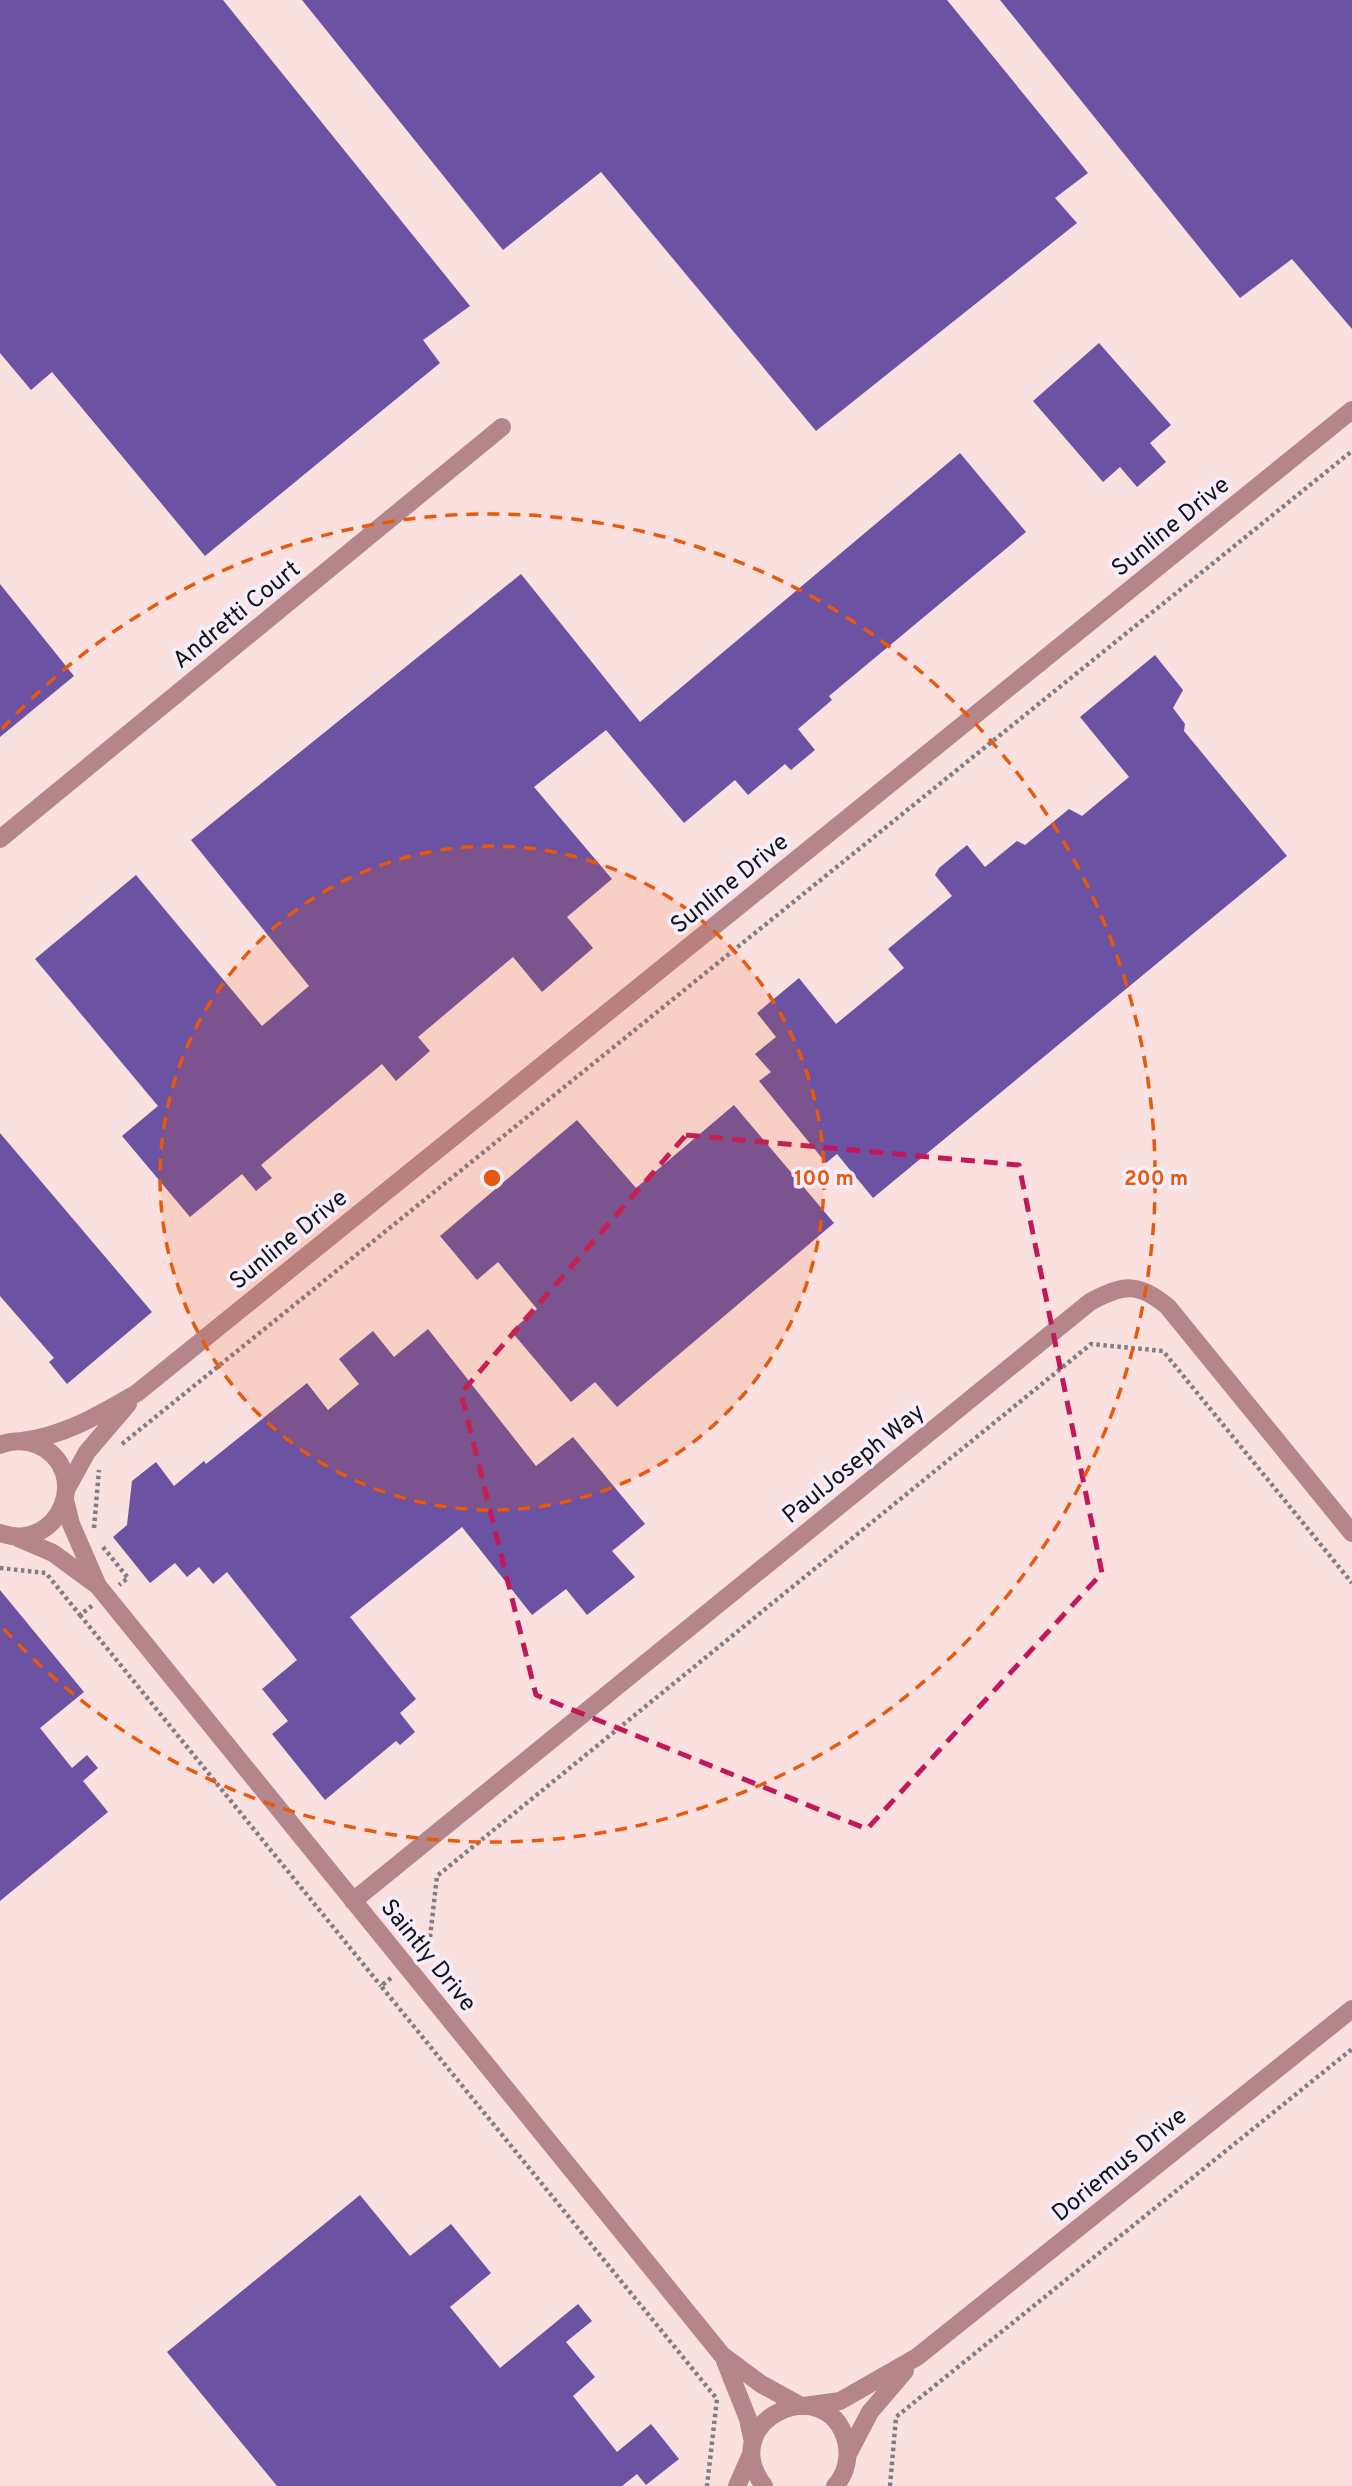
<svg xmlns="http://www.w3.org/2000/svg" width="1352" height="2486" font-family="Overpass,sans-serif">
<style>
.industrial{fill:#fbe0e0}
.building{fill:#6c52a2}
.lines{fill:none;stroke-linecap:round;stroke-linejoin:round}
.path{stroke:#817d87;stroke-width:4.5;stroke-dasharray:3.5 3.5;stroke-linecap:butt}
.street{stroke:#b4868c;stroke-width:18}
.marked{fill:none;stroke:#c2185b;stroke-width:5;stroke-dasharray:14 9;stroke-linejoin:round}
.ring{fill:none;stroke:#e8590c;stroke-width:3.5;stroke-dasharray:12 9}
.labels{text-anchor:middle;stroke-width:7;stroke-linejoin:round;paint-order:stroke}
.street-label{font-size:24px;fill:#151318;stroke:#f5eefd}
.centre{fill:#e8590c;stroke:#f5eefd;stroke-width:3.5}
.ring-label{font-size:21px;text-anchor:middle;font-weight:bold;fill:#e8590c;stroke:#f5eefd;stroke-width:7;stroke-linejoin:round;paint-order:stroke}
</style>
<rect width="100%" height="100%" fill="#f5eefd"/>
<!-- industrial -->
<path class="industrial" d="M 0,0 L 1352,0 L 1352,2486 L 0,2486 Z"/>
<!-- building -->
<path class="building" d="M 0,0 L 223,0 L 470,306 L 423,340 L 440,363 L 205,556 L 52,372 L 31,390 L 0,353 Z
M 302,0 L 947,0 L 1088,173 L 1055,198 L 1077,223 L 816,431 L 601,172 L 503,250 Z
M 1000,0 L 1352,0 L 1352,329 L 1292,259 L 1240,298 Z
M 1099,343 L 1171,425 L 1150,443 L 1166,462 L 1137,487 L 1120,467 L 1103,482 L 1033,401 Z
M 960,453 L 1026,532 L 829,696 L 832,700 L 798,729 L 815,750 L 791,770 L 785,764 L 748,795 L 735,780 L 684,823 L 606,730 L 534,787 L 612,879 L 567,917 L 593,948 L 542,992 L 513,957 L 418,1037 L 430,1051 L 396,1081 L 382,1064 L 261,1165 L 272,1178 L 256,1191 L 242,1174 L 190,1217 L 122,1136 L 158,1106 L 35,959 L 136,875 L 262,1026 L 309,986 L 191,840 L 521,574 L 640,722 Z
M 0,584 L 74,676 L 0,737 Z
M 1155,655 L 1183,690 L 1173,708 L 1185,724 L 1184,731 L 1287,856 L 873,1198 L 837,1154 L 826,1163 L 759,1081 L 771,1072 L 755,1054 L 776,1037 L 757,1013 L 799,978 L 836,1024 L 904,968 L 888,949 L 952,896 L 935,875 L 939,868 L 967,845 L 985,867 L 1017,841 L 1025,845 L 1069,809 L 1082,816 L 1129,777 L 1080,717 Z
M 734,1105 L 834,1223 L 617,1407 L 595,1382 L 571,1402 L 511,1331 L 537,1309 L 498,1262 L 477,1280 L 440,1236 L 577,1120 L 636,1188 Z
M 0,1133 L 152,1312 L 67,1384 L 49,1362 L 54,1358 L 0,1296 Z
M 428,1329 L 536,1466 L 573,1437 L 645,1524 L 612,1551 L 635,1577 L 587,1615 L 566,1589 L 532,1615 L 462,1527 L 350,1617 L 416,1699 L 400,1713 L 415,1732 L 400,1745 L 396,1741 L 325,1800 L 272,1734 L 288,1721 L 262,1689 L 297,1660 L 227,1572 L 213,1584 L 199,1567 L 187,1577 L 175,1563 L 150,1583 L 113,1537 L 127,1525 L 132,1481 L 156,1462 L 174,1486 L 204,1461 L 206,1464 L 307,1383 L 328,1410 L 359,1384 L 339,1359 L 373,1331 L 394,1357 Z
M 0,1590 L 84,1692 L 40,1728 L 72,1768 L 87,1755 L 98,1768 L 83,1781 L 108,1812 L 0,1901 Z
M 360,2195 L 410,2256 L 451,2224 L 491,2273 L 450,2307 L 500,2368 L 578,2304 L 592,2321 L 566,2342 L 595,2377 L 573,2396 L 617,2452 L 651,2424 L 679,2459 L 646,2485 L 637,2474 L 622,2486 L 277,2486 L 167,2352 Z"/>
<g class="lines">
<!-- path -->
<path class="path" d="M 122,1444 L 1352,451
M 94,1528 L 99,1470
M 103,1547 L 128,1578 L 119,1585
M 0,1568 L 46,1573 L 80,1615 L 93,1605
M 80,1615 L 381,1986
M 420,1954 L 429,1946 L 437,1876 L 1091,1344 L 1163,1351 L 1352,1583
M 391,1978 L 381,1986 L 717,2399 L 707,2486
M 890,2486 L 896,2417 L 1352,2049"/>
<!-- street -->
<path class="street" d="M 0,839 L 502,427
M 22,1441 C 65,1436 100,1414 137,1393 L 1352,410
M 0,1445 C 12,1440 25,1440 38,1445 C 93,1470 60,1554 0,1533
M 66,1490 L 87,1452 L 128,1404
M 65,1500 L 71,1524 L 98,1586 L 722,2355 L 761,2384 L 801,2406
M 18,1538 L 53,1553 L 98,1586
M 353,1901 L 1090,1302 C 1123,1284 1139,1282 1168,1307 L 1352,1533
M 725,2361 L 748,2419 L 753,2442
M 804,2406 L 840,2401 L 917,2357 L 1352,2009
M 848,2454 L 870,2412 L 905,2371
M 737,2486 L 751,2454
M 764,2486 C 714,2420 827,2369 846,2441 C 850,2457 846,2474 835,2486"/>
</g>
<!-- marked area -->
<path class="marked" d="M 686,1135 L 1019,1165 L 1102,1573 L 867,1829 L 536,1695 L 461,1393 Z"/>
<!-- distance rings -->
<circle cx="492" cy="1178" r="332" fill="#e8590c" fill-opacity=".12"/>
<g class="ring">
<circle cx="492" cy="1178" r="332"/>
<path d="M2 729A664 664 0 1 1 2 1627"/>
</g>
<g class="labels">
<!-- street labels -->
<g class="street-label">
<text transform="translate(1170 526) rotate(-39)" y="8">Sunline Drive</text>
<text transform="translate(236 614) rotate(-39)" y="8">Andretti Court</text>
<text transform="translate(729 883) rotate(-39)" y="8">Sunline Drive</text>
<text transform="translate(288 1239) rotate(-39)" y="8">Sunline Drive</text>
<text transform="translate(853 1463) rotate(-39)" y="8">PaulJoseph Way</text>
<text transform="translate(429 1955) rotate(51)" y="8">Saintly Drive</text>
<text transform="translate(1119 2164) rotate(-39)" y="8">Doriemus Drive</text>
</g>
</g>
<circle cx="492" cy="1178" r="10" class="centre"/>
<g class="ring-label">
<text x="824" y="1185">100 m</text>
<text x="1156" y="1185">200 m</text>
</g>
</svg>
